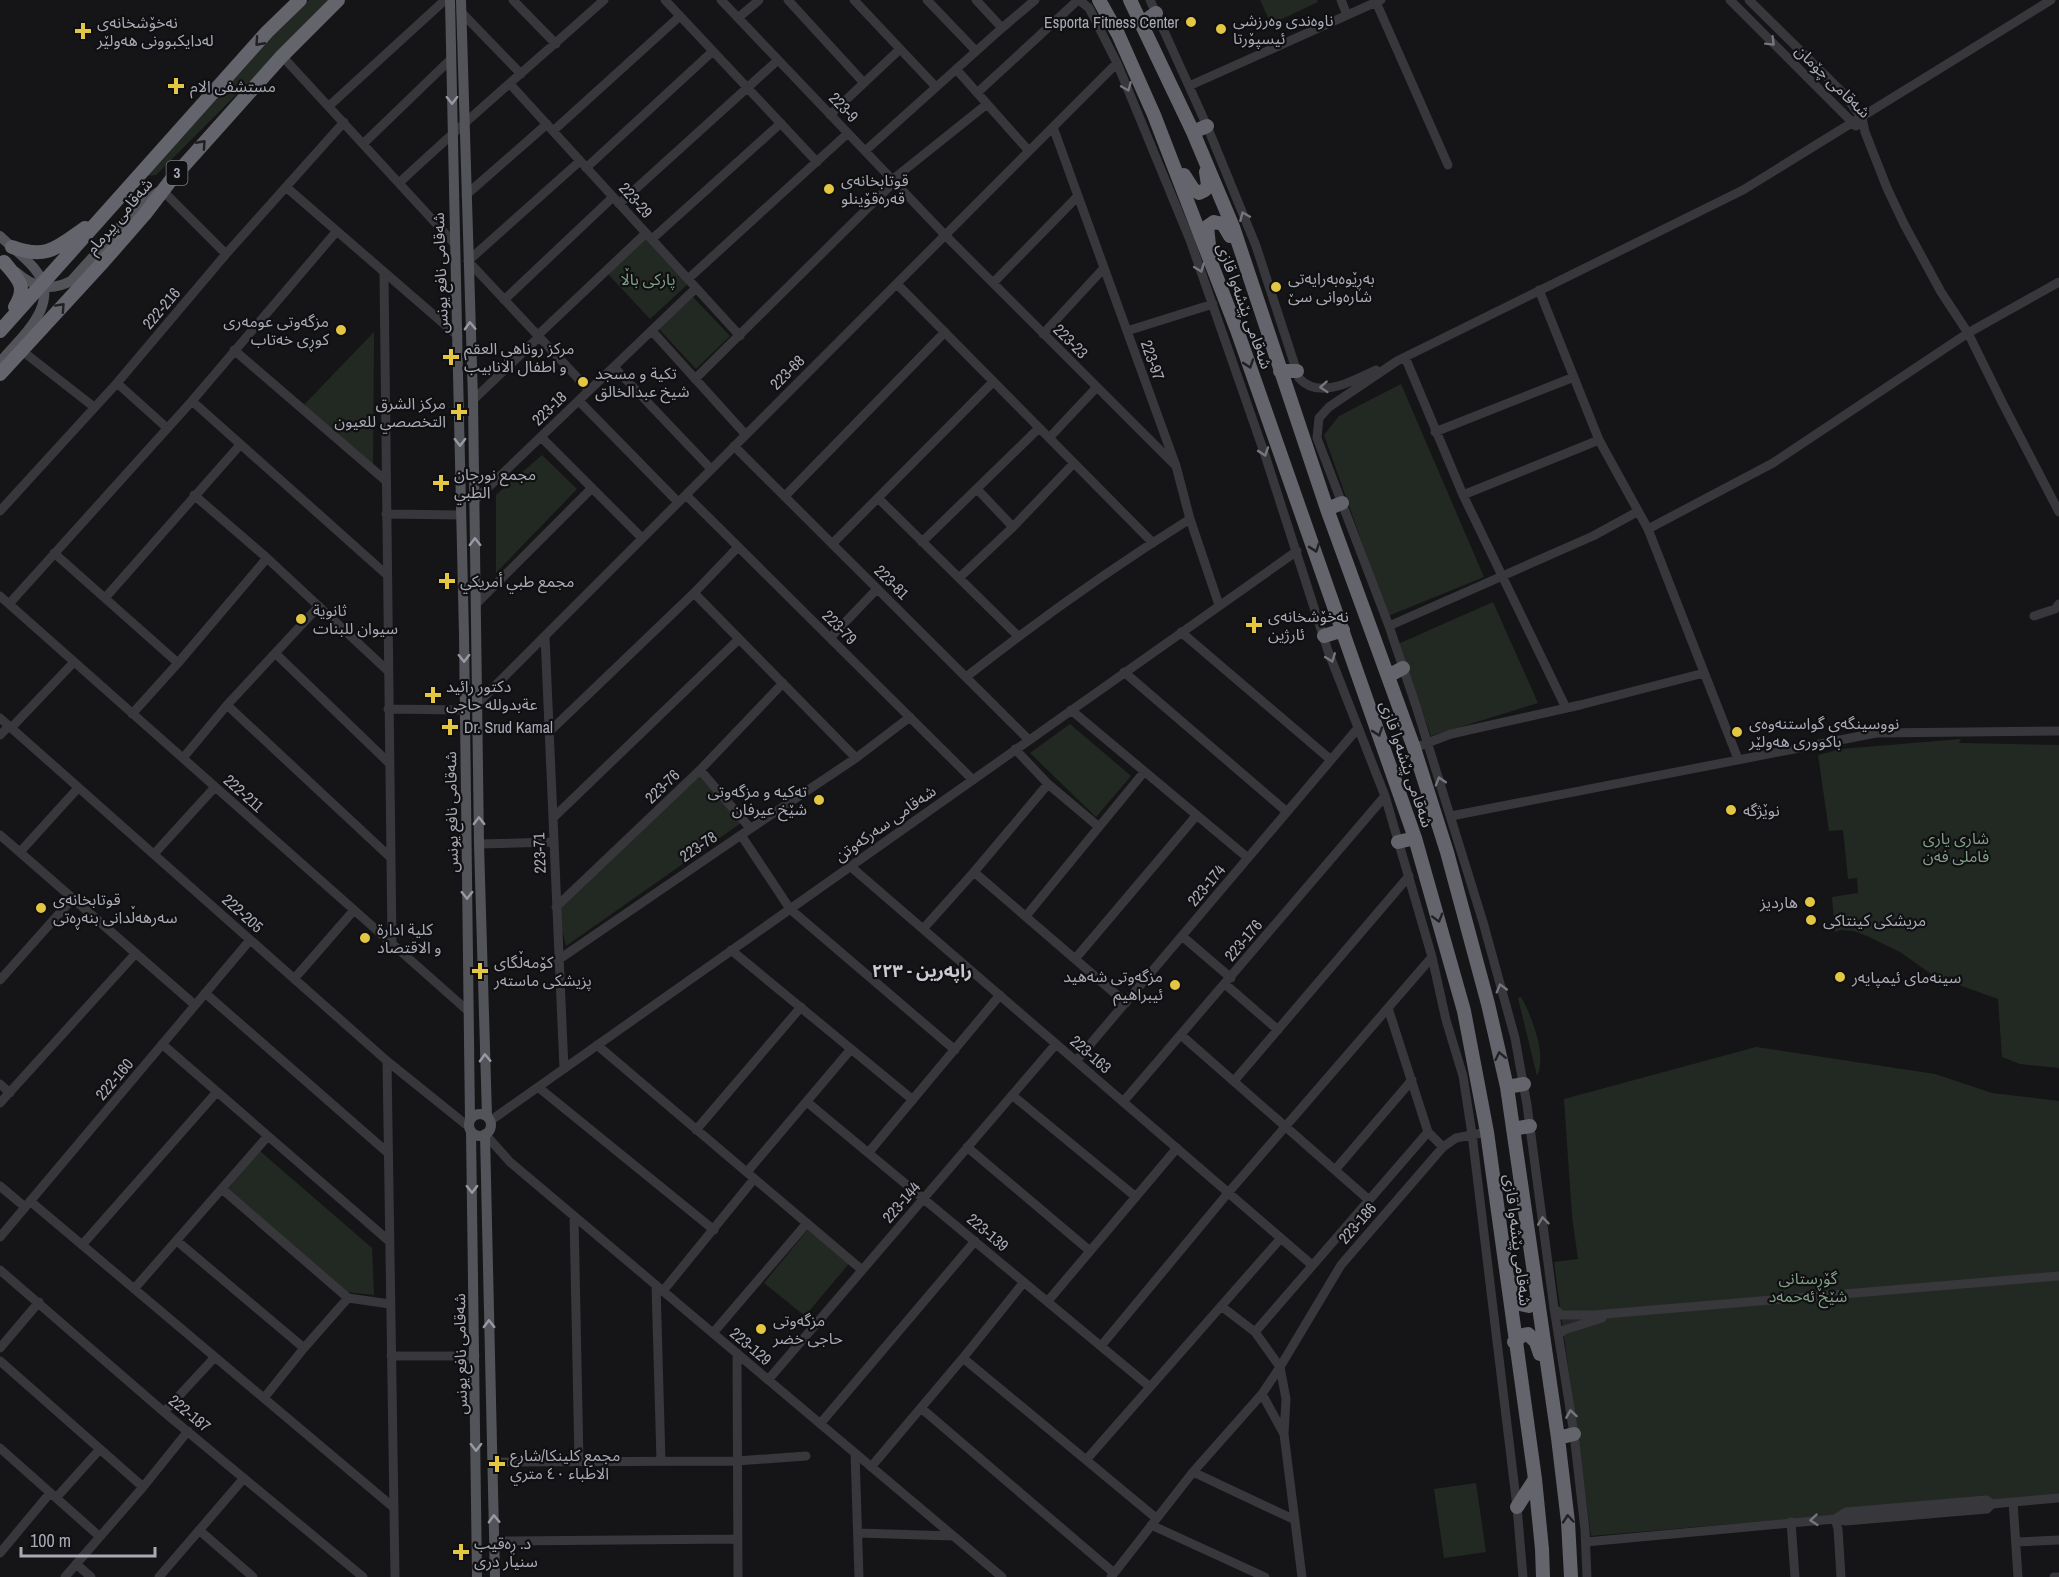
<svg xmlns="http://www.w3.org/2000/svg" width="2059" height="1577" font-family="'Archivo Narrow','Noto Sans Arabic',sans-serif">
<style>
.green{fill:#222923}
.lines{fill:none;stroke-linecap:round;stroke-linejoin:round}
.minor{stroke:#37373c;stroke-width:9}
.major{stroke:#53535a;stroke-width:10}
.highway{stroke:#63646c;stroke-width:14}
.oneway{stroke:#212124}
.oneway2{stroke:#75767f}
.oneway3{stroke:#9799a4}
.poi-dot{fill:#e3c641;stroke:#101012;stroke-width:2}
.labels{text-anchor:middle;stroke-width:4.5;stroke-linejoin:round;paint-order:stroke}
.shield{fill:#101012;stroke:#7a7c85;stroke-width:1.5}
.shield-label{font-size:15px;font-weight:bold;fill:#a8aab6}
.poi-label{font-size:16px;fill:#a8aab6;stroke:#101012;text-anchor:start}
.street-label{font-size:16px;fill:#a8aab6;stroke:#101012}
.park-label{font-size:16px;fill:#819f87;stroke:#101012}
.neighbourhood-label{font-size:18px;font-weight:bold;fill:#c9cad2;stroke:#101012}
</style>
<rect width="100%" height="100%" fill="#151517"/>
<!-- green -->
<path class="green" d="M 309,0 L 331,0 L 156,175 L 146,176 L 265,44 Z
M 1260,0 L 1317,0 L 1318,2 L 1271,24 Z
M 645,237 L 689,283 L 650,319 L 608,274 Z
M 693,297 L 730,336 L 696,369 L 659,329 Z
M 374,332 L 373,471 L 300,409 Z
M 1401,384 L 1484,577 L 1388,616 L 1324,435 L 1339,416 Z
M 542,455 L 577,489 L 496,573 L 496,495 Z
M 1493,602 L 1538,703 L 1431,736 L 1398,644 Z
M 1070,724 L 1131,776 L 1096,817 L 1030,753 Z
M 1961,739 L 1959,743 L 2059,745 L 2059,1068 L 2020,1064 L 2002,1057 L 1998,999 L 1934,976 L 1900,952 L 1867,936 L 1854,931 L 1841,930 L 1835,932 L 1832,897 L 1858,893 L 1857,878 L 1848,879 L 1843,830 L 1829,831 L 1818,755 L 1841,749 Z
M 698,775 L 741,823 L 566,946 L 557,909 Z
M 1521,997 C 1532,1016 1547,1056 1537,1076 L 1518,998 Z
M 1756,1047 L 1935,1074 L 1992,1093 L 2059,1101 L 2059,1496 L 1591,1536 L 1554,1262 L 1578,1259 L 1572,1216 L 1564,1099 Z
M 260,1151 L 372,1248 L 374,1295 L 346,1292 L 227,1190 Z
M 810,1227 L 852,1260 L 805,1316 L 764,1283 Z
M 1476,1483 L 1486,1552 L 1444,1558 L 1434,1489 Z"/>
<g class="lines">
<!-- minor -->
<path class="minor" d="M 513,0 L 556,44
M 665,0 L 817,162
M 721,0 L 945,235 L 1176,466
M 788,0 L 864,83
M 854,0 L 936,87
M 927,0 L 976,51
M 976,0 L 1002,28
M 1079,0 L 1089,8 L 1117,63 L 1190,240 L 1265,455 L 1328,651 L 1385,796 L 1432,957 L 1446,1020 L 1463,1076 L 1472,1134 L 1517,1507 L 1523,1577
M 1150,0 L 1207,126 L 1256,246 L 1299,378 C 1319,401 1354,380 1376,370
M 1341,0 L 1347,15
M 1730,0 L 1856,126
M 1749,0 L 1844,94 L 1862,118 L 1865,132 L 1887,188 L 1904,224 L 1941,292 L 1968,333 L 2003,404 L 2059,512
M 1376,2 L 1448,165
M 461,12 L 521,74
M 738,18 L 759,0
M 282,56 L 453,242
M 956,69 L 1029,151
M 510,84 L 740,336
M 1189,86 L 1381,0
M 977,93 L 1078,0
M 329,106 L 445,0
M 830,115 L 900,49
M 1053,127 L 1176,466 L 1190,519 L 1219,605
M 553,131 L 680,16
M 363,144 L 451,59
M 865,151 L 1002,28 L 1035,0
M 580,161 L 468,261 L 589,390
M 586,168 L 713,51
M 892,180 L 987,104
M 399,183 C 466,120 536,61 604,0
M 286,187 L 458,336
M 162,190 L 226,254
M 466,195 L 547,124
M 619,204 L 778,60
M 652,239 L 781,123
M 384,274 L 392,943
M 688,279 L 848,133
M 993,283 L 1078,196
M 897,284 L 1153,543
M 1539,290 L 1599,440 L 1648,529 L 1738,759
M 504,300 L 613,197
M 652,331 L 746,435
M 1127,331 L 1213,304
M 1043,334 L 1104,268
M 538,335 L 646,233
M 21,350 L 94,407
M 234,350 L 385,480
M 1405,357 L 1463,495 L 1566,708
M 614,367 L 711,469
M 695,379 L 894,182
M 117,383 L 167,428
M 473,400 L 539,337
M 192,401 L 387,575
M 579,401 L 678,502
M 1435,432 L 1574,377
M 541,437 L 642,538
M 1049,438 L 1096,388
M 734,446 L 1029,740
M 977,489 L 1013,527
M 194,495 L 267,558 L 388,671
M 686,495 L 973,780
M 1463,495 L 1599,440
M 785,496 L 945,332
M 878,498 L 1018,636
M 475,500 L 696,288
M 0,511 L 117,383 L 226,254 L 344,122
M 386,514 L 461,515
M 1648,529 L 1773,463 L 1968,333 L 2059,282
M 922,542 L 1039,428
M 832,544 L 993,382
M 54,553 L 178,663
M 959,578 L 1013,527 L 1074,463
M 694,593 L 856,758
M 0,596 L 468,1011
M 105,598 L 240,445
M 9,604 L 192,401 L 336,232
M 476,604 L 592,488
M 2034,616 L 2055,609 L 2059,604
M 1389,626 L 1593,536 L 1637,512
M 1181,632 L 1331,760
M 545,636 L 564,1069
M 830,638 L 877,589
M 275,653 L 389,763
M 1124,672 L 1287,812
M 966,677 C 1037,621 1113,567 1190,519
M 478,703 L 1117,63
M 227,705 L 390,857
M 388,709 L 465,710
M 1071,710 L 1248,858
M 132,714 L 178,663 L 267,558
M 0,718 L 387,1061 L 469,1127
M 11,728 L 74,662
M 550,731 L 694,593 L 738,547
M 0,735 L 9,726
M 1414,748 L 1451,734 L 1580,705 L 1704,673
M 1015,749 L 1048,784 L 1099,827
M 183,758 L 227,705 L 319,606
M 700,770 L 750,828
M 1451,816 L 1876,733 L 2059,731
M 553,818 L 739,639
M 0,835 L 195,1005
M 741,835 L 790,909 L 955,1050
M 479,844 L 554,842
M 20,852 L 78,788
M 154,854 L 215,787
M 850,866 L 1312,1265
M 974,872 L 1126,1003
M 556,907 L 700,770 L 783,683
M 1026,916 L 1144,772
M 923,929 L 974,872 L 1048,784
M 1182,936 L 1231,978
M 731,950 L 913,1100
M 1075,959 L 1196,816
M 558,960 L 741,835 L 856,758 L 910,717
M 294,979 L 354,910
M 0,980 L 73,898
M 1225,984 L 1278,1030
M 205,993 L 388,1153
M 1388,1008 L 1428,1132 L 1443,1147
M 1181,1035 L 1369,1200
M 162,1044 L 389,1241
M 597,1045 L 862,1270
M 387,1061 L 395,1577
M 1076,1061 L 1358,728
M 1234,1081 L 1409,876
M 0,1084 L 10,1093
M 538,1087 L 714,1230
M 1012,1095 L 1136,1197
M 807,1102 L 1150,1387
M 1123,1102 L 1385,796
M 0,1103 L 136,953
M 490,1121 L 1297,551
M 696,1130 L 801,1007
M 485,1134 L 510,1162 L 574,1216 L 1002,1577
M 967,1147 L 1090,1251
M 869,1152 L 1000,995
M 1335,1170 L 1412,1080
M 747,1172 L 851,1049
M 0,1186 L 25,1207
M 222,1189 L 348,1298 L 390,1304
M 30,1201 L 393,1507
M 574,1216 L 579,1461
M 0,1237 L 250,940
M 177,1241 L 304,1348
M 82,1245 L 216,1093
M 0,1270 L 164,1412 L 363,1577
M 656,1285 L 661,1461
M 134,1289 L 267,1137
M 663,1291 L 754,1179
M 1048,1301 L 1177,1148
M 1221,1306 L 1255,1332 L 1280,1367 L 1286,1399 L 1284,1434 L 1302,1577
M 1554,1308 L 1561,1315 L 1593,1315 L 2059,1276
M 1255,1332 L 1428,1132
M 713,1333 L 807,1223
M 1558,1335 L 1564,1330 L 1602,1318
M 1101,1346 L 1228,1193 L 1432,957
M 0,1348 L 39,1302
M 737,1353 L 738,1577
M 391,1356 L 475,1356
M 963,1358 L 1156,1518
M 0,1361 L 143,1487
M 768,1380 L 1056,1044
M 1262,1394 L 1284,1434
M 264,1398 L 304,1348 L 348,1298
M 921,1408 L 1114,1573
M 164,1412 L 215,1357
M 820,1424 L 975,1241
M 0,1448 L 99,1536
M 855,1453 L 859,1577
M 1086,1460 L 1281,1238
M 492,1462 L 736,1461 L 806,1456
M 871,1467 L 963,1358 L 1024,1282
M 1193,1472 L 1295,1520
M 56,1498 L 100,1449
M 1986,1500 L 1992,1504 L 1987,1509 L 1846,1521 L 1835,1519 L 1846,1512 Z
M 1992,1504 L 2013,1502
M 1791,1522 L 1795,1577
M 1151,1525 L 1265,1577
M 199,1530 L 253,1577
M 858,1533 L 953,1536
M 495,1541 L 738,1539
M 1586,1542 L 1835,1519 L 1838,1529 L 1841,1577
M 2016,1542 L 2059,1540
M 0,1553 L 50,1493
M 76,1564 L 91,1577
M 65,1577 L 143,1487 L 188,1431
M 159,1577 L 244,1478
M 1111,1577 L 1193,1472 L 1262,1394 L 1280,1367 L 1341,1265 L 1443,1147 L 1456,1138 L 1487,1132
M 1587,1577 L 1585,1530 L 1574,1434 L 1554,1308 L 1527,1105 L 1515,1038 L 1483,922 L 1416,706 L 1389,626 L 1317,438 L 1319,418 L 1329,407 L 1397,361 L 1743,190 L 2051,0
M 2018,1577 L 2013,1502 L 2059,1498
M 2054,1577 L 2059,1577"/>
<!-- major -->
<path class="major" d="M 450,0 C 453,212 460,424 464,636 C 467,797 467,959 470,1120
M 461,0 L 473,400 L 479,844 L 487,1116
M 0,236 C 11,247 24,256 34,268 C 64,303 21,337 0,362
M 16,272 C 33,287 50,292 71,281 L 139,206 L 158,192
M469 1125a11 11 0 1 1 22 0a11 11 0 1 1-22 0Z
M 471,1131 L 477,1577
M 485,1134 L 495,1577"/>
<!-- highway -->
<path class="highway" d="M 1099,0 L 1118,34 L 1154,115 L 1237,330 L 1415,838 L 1464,1011 L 1487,1132 L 1535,1479 L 1542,1549 L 1543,1577
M 1130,0 L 1193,132 L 1233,227 L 1327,509 L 1414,748 L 1447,852 L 1488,1004 L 1507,1087 L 1558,1438 L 1568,1522 L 1571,1577
M 1142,23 L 1156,13
M 1193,132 L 1207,126
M 1184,175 L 1193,189 L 1199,193 L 1205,190 L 1208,185 L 1206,172
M 1209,245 L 1207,227 L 1214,222 L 1223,224 L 1230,236
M 12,247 C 47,260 58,247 85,228
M 4,262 C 18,279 28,286 15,307
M 0,331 L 267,32 L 300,0
M 1280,371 L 1297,371
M 0,374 L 103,262 L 145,214 L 171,180 L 282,56 L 338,0
M 1327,509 L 1342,503
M 1324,636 L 1343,630
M 1388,676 L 1403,668
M 1398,842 L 1415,838
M 1507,1087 L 1524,1084
M 1513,1129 L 1530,1126
M 1512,1282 L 1520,1304 L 1529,1306 L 1537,1299
M 1514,1342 L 1523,1335 L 1528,1334 L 1536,1342 L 1540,1354
M 1558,1438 L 1574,1434
M 1517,1507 L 1535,1479"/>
</g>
<!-- one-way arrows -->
<defs><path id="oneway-chevron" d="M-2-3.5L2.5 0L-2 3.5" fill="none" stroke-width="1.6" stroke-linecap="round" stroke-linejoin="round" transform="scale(1.5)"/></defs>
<g class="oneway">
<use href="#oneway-chevron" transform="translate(259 42) rotate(132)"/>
<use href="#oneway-chevron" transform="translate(202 144) rotate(-48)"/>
<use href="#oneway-chevron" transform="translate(61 307) rotate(-47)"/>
<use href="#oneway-chevron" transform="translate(1249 364) rotate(71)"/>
<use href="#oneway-chevron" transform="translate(1315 548) rotate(71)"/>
<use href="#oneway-chevron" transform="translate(1378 732) rotate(71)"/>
<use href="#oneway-chevron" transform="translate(1438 918) rotate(74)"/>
<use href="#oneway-chevron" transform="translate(1500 1056) rotate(-102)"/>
<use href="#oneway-chevron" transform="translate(1568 1519) rotate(-95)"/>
</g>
<g class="oneway2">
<use href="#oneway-chevron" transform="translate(1771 42) rotate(45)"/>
<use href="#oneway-chevron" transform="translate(1127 87) rotate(67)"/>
<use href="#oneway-chevron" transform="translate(1244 216) rotate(-113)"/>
<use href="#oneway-chevron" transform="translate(1200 268) rotate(70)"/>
<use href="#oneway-chevron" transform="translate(1324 387) rotate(176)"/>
<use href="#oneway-chevron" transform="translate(1264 452) rotate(71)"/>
<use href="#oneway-chevron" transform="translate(1331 658) rotate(69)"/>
<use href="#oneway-chevron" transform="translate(1440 781) rotate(-107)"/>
<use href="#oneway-chevron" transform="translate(1501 988) rotate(-106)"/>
<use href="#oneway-chevron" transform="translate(1543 1221) rotate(-97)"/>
<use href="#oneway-chevron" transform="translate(1571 1414) rotate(-99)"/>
<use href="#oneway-chevron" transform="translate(1814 1520) rotate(175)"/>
</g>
<g class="oneway3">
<use href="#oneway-chevron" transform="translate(452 100) rotate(89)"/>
<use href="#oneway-chevron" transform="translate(470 326) rotate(-92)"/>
<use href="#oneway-chevron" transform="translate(460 442) rotate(89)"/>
<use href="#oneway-chevron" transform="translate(475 542) rotate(-91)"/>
<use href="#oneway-chevron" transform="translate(464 658) rotate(89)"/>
<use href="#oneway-chevron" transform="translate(479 821) rotate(-91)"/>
<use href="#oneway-chevron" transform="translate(467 895) rotate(89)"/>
<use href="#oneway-chevron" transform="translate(485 1058) rotate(-92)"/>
<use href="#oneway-chevron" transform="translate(472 1189) rotate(89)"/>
<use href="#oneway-chevron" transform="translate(489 1324) rotate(-91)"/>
<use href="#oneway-chevron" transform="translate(476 1447) rotate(89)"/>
<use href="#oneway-chevron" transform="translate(494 1519) rotate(-92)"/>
</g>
<!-- markers -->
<g class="poi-dot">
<circle cx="1191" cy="22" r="6"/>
<circle cx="1221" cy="29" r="6"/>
<path d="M80 22h6v6h6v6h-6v6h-6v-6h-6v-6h6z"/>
<path d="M173 77h6v6h6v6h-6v6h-6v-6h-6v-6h6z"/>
<circle cx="829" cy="189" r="6"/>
<circle cx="1276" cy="287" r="6"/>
<circle cx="341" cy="330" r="6"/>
<path d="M448 348h6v6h6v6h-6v6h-6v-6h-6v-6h6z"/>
<circle cx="583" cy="382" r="6"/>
<path d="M456 403h6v6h6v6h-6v6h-6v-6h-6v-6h6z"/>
<path d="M438 474h6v6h6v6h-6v6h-6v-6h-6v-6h6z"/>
<path d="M444 572h6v6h6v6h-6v6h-6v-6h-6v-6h6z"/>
<circle cx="301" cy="619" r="6"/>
<path d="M1251 616h6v6h6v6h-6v6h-6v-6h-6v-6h6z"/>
<path d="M430 686h6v6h6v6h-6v6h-6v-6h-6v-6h6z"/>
<path d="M447 718h6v6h6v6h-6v6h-6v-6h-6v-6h6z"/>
<circle cx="1737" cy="732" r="6"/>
<circle cx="819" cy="800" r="6"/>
<circle cx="1731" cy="810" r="6"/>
<circle cx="1810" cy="902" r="6"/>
<circle cx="41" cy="908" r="6"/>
<circle cx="1811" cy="920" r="6"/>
<circle cx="365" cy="938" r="6"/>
<path d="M477 962h6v6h6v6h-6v6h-6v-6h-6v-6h6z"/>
<circle cx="1840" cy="977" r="6"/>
<circle cx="1175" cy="985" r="6"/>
<circle cx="761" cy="1329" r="6"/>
<path d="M494 1455h6v6h6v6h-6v6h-6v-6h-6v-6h6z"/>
<path d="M458 1543h6v6h6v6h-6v6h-6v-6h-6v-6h6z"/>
</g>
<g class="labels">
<!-- shield labels -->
<rect class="shield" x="166.5" y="161" width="21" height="24" rx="4.5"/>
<g class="shield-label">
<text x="177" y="178">3</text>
</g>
<!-- poi labels -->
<g class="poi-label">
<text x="1233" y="26">ناوەندی وەرزشی<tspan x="1233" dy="18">ئیسپۆرتا</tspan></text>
<text x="97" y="28">نەخۆشخانەی<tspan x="97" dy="18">لەدایکبوونی هەولێر</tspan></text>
<text x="1179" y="28" text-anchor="end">Esporta Fitness Center</text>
<text x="190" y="92">مستشفى الام</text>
<text x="841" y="186">قوتابخانەی<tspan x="841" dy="18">قەرەقۆینلو</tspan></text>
<text x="1288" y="284">بەڕێوەبەرایەتی<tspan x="1288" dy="18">شارەوانی سێ</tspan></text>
<text x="329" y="327" text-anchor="end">مزگەوتی عومەری<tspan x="329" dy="18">کوڕی خەتاب</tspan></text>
<text x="464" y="354">مركز روناهي العقم<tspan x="464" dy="18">و اطفال الانابيب</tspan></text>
<text x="595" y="379">تكية و مسجد<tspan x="595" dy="18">شيخ عبدالخالق</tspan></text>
<text x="446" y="409" text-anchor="end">مركز الشرق<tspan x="446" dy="18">التخصصي للعيون</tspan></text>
<text x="454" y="480">مجمع نورجان<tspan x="454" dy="18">الطبي</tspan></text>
<text x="460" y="587">مجمع طبي أمریکي</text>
<text x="313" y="616">ثانوية<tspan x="313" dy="18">سيوان للبنات</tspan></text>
<text x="1268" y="622">نەخۆشخانەی<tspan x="1268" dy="18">ئارژین</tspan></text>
<text x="446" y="692">دكتور رائيد<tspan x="446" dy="18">عةبدولله حاجى</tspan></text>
<text x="1749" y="729">نووسینگەی گواستنەوەی<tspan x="1749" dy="18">باکووری هەولێر</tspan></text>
<text x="464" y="733">Dr. Srud Kamal</text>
<text x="807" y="797" text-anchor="end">تەکیە و مزگەوتی<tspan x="807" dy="18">شێخ عیرفان</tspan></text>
<text x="1743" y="816">نوێژگە</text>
<text x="53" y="905">قوتابخانەی<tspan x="53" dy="18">سەرهەڵدانی بنەڕەتی</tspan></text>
<text x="1798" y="908" text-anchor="end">هاردیز</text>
<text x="1823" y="926">مریشکی کینتاکی</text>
<text x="377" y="935">كلية ادارة<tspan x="377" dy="18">و الاقتصاد</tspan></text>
<text x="494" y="968">کۆمەڵگای<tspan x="494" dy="18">پزیشکی ماستەر</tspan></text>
<text x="1163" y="982" text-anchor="end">مزگەوتی شەهید<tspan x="1163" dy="18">ئیبراهیم</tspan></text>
<text x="1852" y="983">سینەمای ئیمپایەر</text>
<text x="773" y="1326">مزگه‌وتی<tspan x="773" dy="18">حاجی خضر</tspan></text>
<text x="510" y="1461">مجمع كلينكا/شارع<tspan x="510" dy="18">الاطباء ٤٠ متري</tspan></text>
<text x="474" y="1549">د. ڕەقیب<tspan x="474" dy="18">سنیار دری</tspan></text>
</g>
<!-- street labels -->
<g class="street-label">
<text transform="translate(1833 81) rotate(44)" y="6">شەقامی چۆمان</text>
<text transform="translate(844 107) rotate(46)" y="6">223-9</text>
<text transform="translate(636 200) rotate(48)" y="6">223-29</text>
<text transform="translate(119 216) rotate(-50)" y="6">شەقامی پیرمام</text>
<text transform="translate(440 273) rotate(-92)" y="6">شەقامی نافع یونس</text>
<text transform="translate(1245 306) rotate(70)" y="6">شەقامی پێشەوا قازی</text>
<text transform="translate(161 308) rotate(-50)" y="6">222-216</text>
<text transform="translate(1071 341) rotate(45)" y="6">223-23</text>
<text transform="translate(1153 360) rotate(70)" y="6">223-97</text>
<text transform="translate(787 372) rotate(-45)" y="6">223-68</text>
<text transform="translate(549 408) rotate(-44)" y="6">223-18</text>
<text transform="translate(892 582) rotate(45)" y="6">223-81</text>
<text transform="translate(840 627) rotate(45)" y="6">223-79</text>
<text transform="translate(1407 764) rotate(71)" y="6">شەقامی پێشەوا قازی</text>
<text transform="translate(662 786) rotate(-44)" y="6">223-76</text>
<text transform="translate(244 793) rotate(42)" y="6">222-211</text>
<text transform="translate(451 812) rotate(-91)" y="6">شەقامی نافع یونس</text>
<text transform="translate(885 823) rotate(-35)" y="6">شەقامی سەرکەوتن</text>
<text transform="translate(698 846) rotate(-34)" y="6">223-78</text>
<text transform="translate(539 853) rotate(-92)" y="6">223-71</text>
<text transform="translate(1206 885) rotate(-50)" y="6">223-174</text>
<text transform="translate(243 913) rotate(42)" y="6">222-205</text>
<text transform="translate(1243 940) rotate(-50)" y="6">223-176</text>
<text transform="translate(1091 1054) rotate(41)" y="6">223-163</text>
<text transform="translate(114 1079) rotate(-50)" y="6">222-160</text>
<text transform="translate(901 1202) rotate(-49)" y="6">223-144</text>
<text transform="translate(1357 1223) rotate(-49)" y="6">223-186</text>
<text transform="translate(988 1232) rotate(40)" y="6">223-139</text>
<text transform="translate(1518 1240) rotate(83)" y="6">شەقامی پێشەوا قازی</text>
<text transform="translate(751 1346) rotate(40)" y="6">223-129</text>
<text transform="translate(460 1354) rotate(-91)" y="6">شەقامی نافع یونس</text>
<text transform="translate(190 1413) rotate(39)" y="6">222-187</text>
</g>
<!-- park labels -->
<g class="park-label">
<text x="648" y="285">پارکی باڵا</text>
<text x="1956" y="844">شاری یاری<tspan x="1956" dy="18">فاملی فەن</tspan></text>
<text x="1808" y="1284">گۆڕستانی<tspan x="1808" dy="18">شێخ ئەحمەد</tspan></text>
</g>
<!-- neighbourhood labels -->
<g class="neighbourhood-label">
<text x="922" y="977">راپەرین - ٢٢٣</text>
</g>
</g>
<!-- scale -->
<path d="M21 1547v9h134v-9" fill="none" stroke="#a8aab6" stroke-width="3"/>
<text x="30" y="1547" font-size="18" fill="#a8aab6" stroke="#101012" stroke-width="4.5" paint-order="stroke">100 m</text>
</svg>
